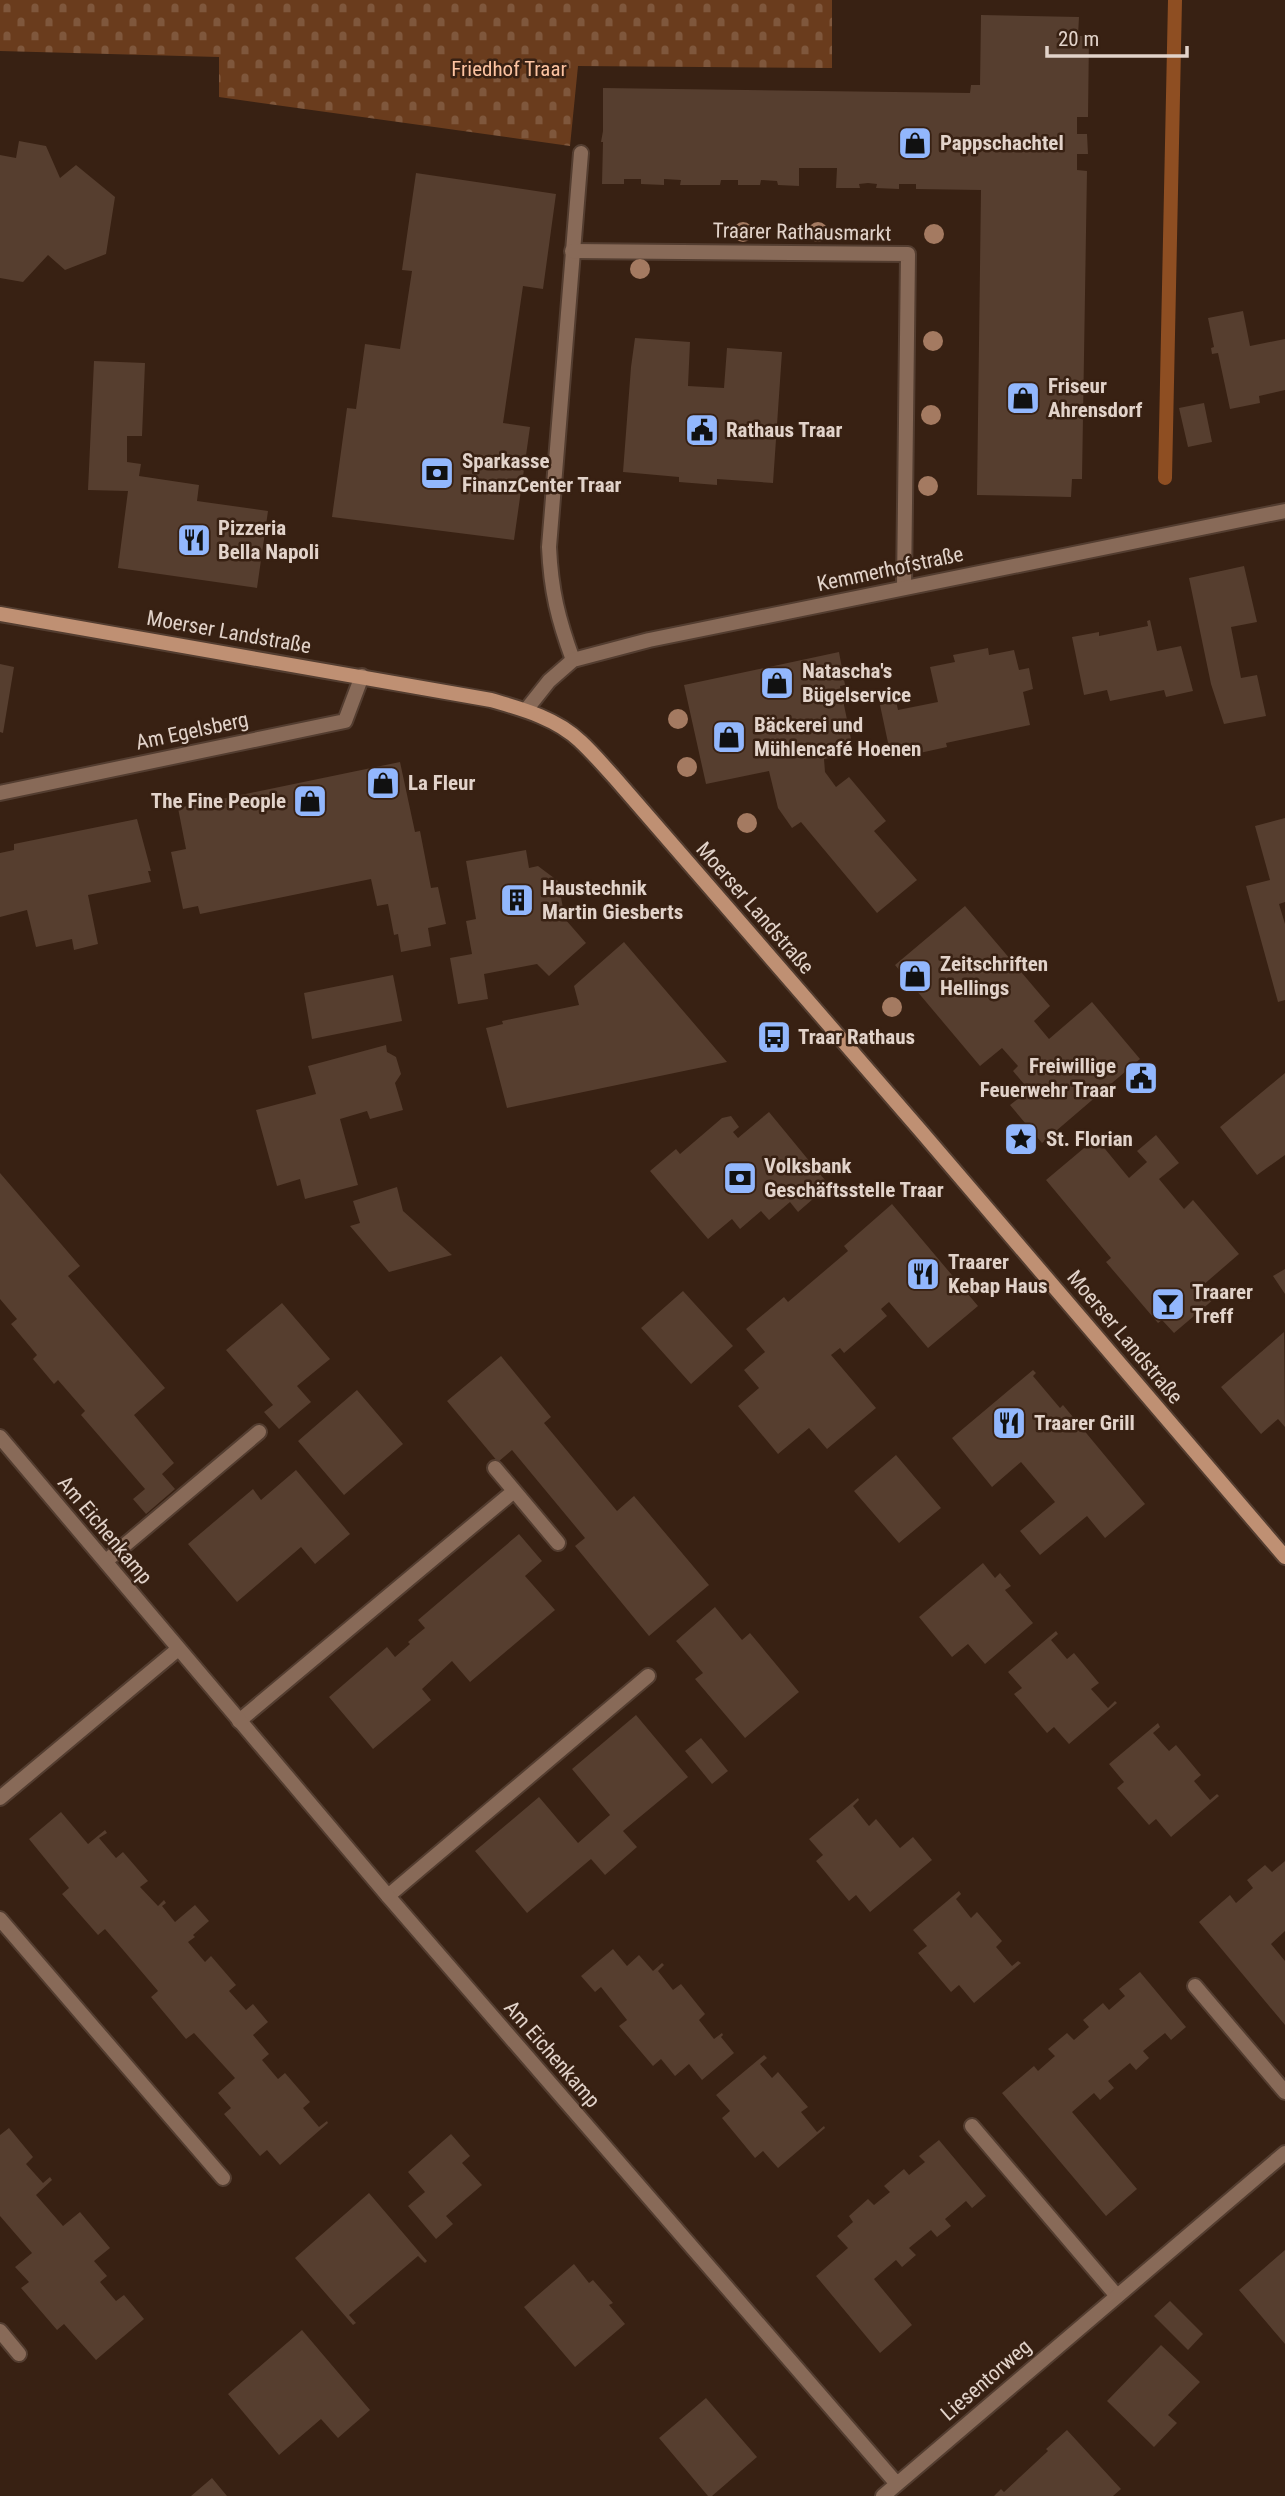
<svg xmlns="http://www.w3.org/2000/svg" width="1285" height="2496" font-family="'Roboto Condensed',sans-serif">
<style>
.cemetery{fill:url(#cemetery-stones)}
.lines{fill:none;stroke-linecap:round;stroke-linejoin:round}
.stream{stroke:#8e4e22;stroke-width:14}
.building{fill:#563e2f}
.service-casing{stroke:#533d30;stroke-width:18}
.pedestrian-casing{stroke:#533d30;stroke-width:18}
.minor-casing{stroke:#533d30;stroke-width:18}
.secondary-casing{stroke:#533d30;stroke-width:18}
.service{stroke:#886a58;stroke-width:14}
.pedestrian{stroke:#886a58;stroke-width:14}
.minor{stroke:#886a58;stroke-width:14}
.secondary{stroke:#bf9073;stroke-width:14}
.tree{fill:#a47a61}
.labels{text-anchor:middle;stroke-width:5;stroke-linejoin:round;paint-order:stroke}
.park-label{font-size:21px;fill:#fcc3a1;stroke:#382113}
.poi-label{font-size:21px;font-weight:bold;fill:#e2d3ca;stroke:#382113;text-anchor:start}
.street-label{font-size:21px;fill:#e2d3ca;stroke:#382113}
</style>
<defs>
<pattern id="cemetery-stones" width="16" height="16" patternUnits="userSpaceOnUse" patternTransform="scale(1.75)"><rect width="16" height="16" fill="#6a3c1d"/><path d="M2 7V4a2 2 0 0 1 4 0v3zM10 15v-3a2 2 0 0 1 4 0v3z" fill="#7f573c"/></pattern>
</defs>
<rect width="100%" height="100%" fill="#382113"/>
<!-- cemetery -->
<path class="cemetery" d="M 0,0 L 832,0 L 832,68 L 578,66 L 570,146 L 219,97 L 219,57 L 0,51 Z"/>
<g class="lines">
<!-- stream -->
<path class="stream" d="M 1165,478 L 1175,0"/>
</g>
<!-- building -->
<path class="building" d="M 981,15 L 1079,17 L 1078,36 L 1089,36 L 1088,117 L 1077,117 L 1077,134 L 1087,134 L 1088,154 L 1077,154 L 1077,170 L 1087,171 L 1082,479 L 1072,479 L 1071,497 L 977,495 L 981,190 L 916,189 L 916,184 L 899,184 L 899,189 L 876,188 L 877,184 L 868,183 L 859,184 L 860,188 L 836,188 L 837,168 L 799,168 L 799,186 L 778,185 L 777,181 L 761,180 L 760,185 L 738,185 L 738,180 L 721,180 L 720,185 L 680,185 L 681,180 L 664,179 L 664,185 L 641,184 L 641,179 L 624,179 L 624,184 L 602,184 L 603,142 L 601,142 L 603,131 L 603,88 L 970,93 L 971,85 L 980,85 Z
M 19,141 L 46,146 L 60,178 L 76,165 L 115,197 L 106,254 L 65,270 L 48,255 L 23,282 L 0,278 L 0,155 L 16,158 Z
M 416,173 L 556,194 L 543,289 L 523,286 L 503,423 L 530,427 L 514,540 L 332,517 L 347,408 L 356,409 L 365,344 L 400,349 L 412,271 L 402,270 Z
M 1243,311 L 1250,346 L 1285,339 L 1285,390 L 1259,396 L 1260,403 L 1230,409 L 1218,353 L 1212,354 L 1211,348 L 1214,347 L 1208,318 Z
M 635,338 L 690,342 L 688,386 L 724,388 L 727,348 L 782,352 L 773,483 L 717,479 L 717,485 L 679,482 L 679,477 L 623,472 L 631,367 Z
M 94,361 L 145,363 L 142,436 L 127,436 L 127,462 L 141,464 L 139,476 L 199,485 L 197,501 L 268,511 L 257,588 L 118,568 L 128,491 L 88,490 Z
M 1204,403 L 1212,442 L 1188,447 L 1179,408 Z
M 1244,566 L 1257,622 L 1231,627 L 1241,678 L 1257,675 L 1266,716 L 1224,724 L 1211,684 L 1189,578 Z
M 1150,620 L 1157,651 L 1181,646 L 1193,691 L 1166,697 L 1164,690 L 1110,701 L 1107,690 L 1084,695 L 1072,637 L 1099,632 L 1099,636 L 1148,626 L 1147,621 Z
M 988,648 L 989,655 L 1014,650 L 1019,670 L 1029,668 L 1033,689 L 1023,692 L 1030,725 L 946,743 L 947,747 L 906,756 L 904,749 L 890,752 L 880,705 L 896,701 L 898,710 L 938,702 L 930,667 L 955,662 L 953,655 Z
M 839,652 L 845,685 L 840,686 L 854,753 L 824,759 L 825,772 L 836,787 L 849,777 L 886,821 L 874,831 L 917,880 L 877,913 L 801,822 L 792,828 L 778,808 L 769,771 L 706,784 L 684,685 Z
M 0,664 L 14,667 L 3,733 L 0,732 Z
M 400,762 L 415,832 L 420,831 L 431,888 L 438,887 L 446,924 L 428,928 L 431,946 L 401,952 L 398,934 L 394,935 L 388,904 L 377,906 L 371,879 L 200,914 L 198,906 L 183,909 L 171,852 L 186,849 L 178,808 Z
M 1285,818 L 1285,902 L 1279,904 L 1285,924 L 1285,1000 L 1278,1002 L 1246,886 L 1270,880 L 1255,826 Z
M 137,819 L 151,871 L 148,871 L 151,882 L 88,895 L 98,944 L 74,950 L 72,939 L 36,947 L 27,910 L 0,917 L 0,853 L 14,850 L 14,844 Z
M 526,850 L 529,868 L 538,866 L 558,881 L 565,919 L 586,943 L 549,976 L 537,964 L 484,974 L 488,999 L 458,1004 L 450,958 L 472,954 L 466,921 L 476,919 L 466,861 Z
M 965,906 L 1050,1006 L 1034,1021 L 1049,1039 L 1092,1002 L 1140,1059 L 1042,1143 L 1010,1105 L 1029,1090 L 1013,1071 L 1018,1066 L 1002,1048 L 980,1066 L 895,965 Z
M 624,942 L 727,1062 L 507,1108 L 486,1028 L 503,1024 L 502,1021 L 579,1005 L 574,986 Z
M 393,975 L 402,1021 L 312,1039 L 304,993 Z
M 386,1045 L 387,1052 L 396,1057 L 401,1074 L 395,1083 L 403,1110 L 370,1119 L 367,1111 L 340,1119 L 358,1185 L 305,1199 L 300,1179 L 277,1186 L 256,1110 L 316,1094 L 308,1066 Z
M 1285,1073 L 1285,1155 L 1257,1175 L 1220,1127 Z
M 769,1112 L 829,1185 L 798,1212 L 790,1202 L 769,1220 L 761,1211 L 740,1229 L 732,1219 L 708,1239 L 650,1171 L 676,1149 L 680,1154 L 722,1118 L 731,1116 L 739,1127 L 733,1132 L 738,1138 Z
M 1156,1135 L 1179,1163 L 1159,1179 L 1184,1209 L 1193,1200 L 1239,1254 L 1202,1286 L 1214,1299 L 1174,1333 L 1162,1320 L 1158,1323 L 1106,1262 L 1111,1258 L 1046,1180 L 1096,1138 L 1129,1178 L 1147,1162 L 1137,1151 Z
M 0,1173 L 80,1266 L 68,1276 L 165,1388 L 134,1415 L 174,1463 L 162,1474 L 175,1489 L 146,1514 L 133,1499 L 145,1489 L 81,1415 L 85,1411 L 58,1380 L 54,1384 L 33,1359 L 37,1355 L 11,1324 L 17,1319 L 0,1299 Z
M 397,1187 L 403,1211 L 452,1255 L 389,1272 L 350,1226 L 360,1223 L 353,1201 Z
M 892,1204 L 978,1306 L 928,1348 L 889,1302 L 881,1309 L 887,1316 L 844,1353 L 840,1348 L 831,1355 L 876,1408 L 827,1449 L 809,1428 L 778,1454 L 738,1406 L 759,1388 L 744,1370 L 765,1352 L 746,1329 L 784,1297 L 788,1302 L 848,1251 L 844,1246 Z
M 1285,1269 L 1285,1294 L 1273,1276 Z
M 683,1291 L 733,1346 L 691,1384 L 641,1328 Z
M 282,1303 L 330,1359 L 297,1386 L 311,1402 L 279,1429 L 264,1412 L 273,1405 L 226,1350 Z
M 1284,1332 L 1285,1427 L 1278,1419 L 1261,1434 L 1221,1387 Z
M 501,1356 L 551,1417 L 544,1423 L 617,1511 L 634,1496 L 709,1585 L 649,1636 L 575,1546 L 585,1538 L 512,1450 L 498,1462 L 447,1401 Z
M 1033,1370 L 1036,1373 L 1033,1376 L 1060,1408 L 1063,1405 L 1145,1504 L 1105,1538 L 1087,1516 L 1040,1555 L 1020,1531 L 1055,1502 L 1021,1462 L 992,1487 L 952,1438 Z
M 357,1390 L 403,1444 L 344,1495 L 298,1441 Z
M 896,1455 L 941,1508 L 899,1543 L 854,1491 Z
M 296,1470 L 350,1534 L 315,1564 L 301,1547 L 237,1602 L 188,1544 L 253,1489 L 261,1500 Z
M 519,1534 L 542,1561 L 525,1576 L 555,1610 L 470,1682 L 452,1661 L 422,1689 L 431,1700 L 373,1749 L 329,1697 L 387,1647 L 395,1657 L 410,1644 L 408,1642 L 425,1628 L 418,1620 Z
M 983,1563 L 995,1578 L 1000,1573 L 1011,1586 L 1005,1590 L 1033,1623 L 985,1664 L 968,1644 L 952,1657 L 919,1617 Z
M 715,1607 L 742,1640 L 750,1633 L 799,1692 L 745,1738 L 695,1679 L 703,1673 L 676,1641 Z
M 1056,1631 L 1058,1634 L 1051,1640 L 1067,1659 L 1074,1653 L 1099,1683 L 1091,1689 L 1108,1708 L 1115,1701 L 1117,1703 L 1069,1744 L 1054,1727 L 1047,1733 L 1014,1694 L 1022,1688 L 1008,1672 Z
M 636,1715 L 688,1777 L 623,1831 L 637,1847 L 605,1875 L 591,1859 L 527,1913 L 475,1851 L 539,1797 L 578,1843 L 610,1815 L 572,1769 Z
M 1158,1723 L 1160,1727 L 1153,1733 L 1169,1751 L 1176,1745 L 1201,1775 L 1194,1781 L 1210,1800 L 1217,1794 L 1219,1796 L 1171,1837 L 1156,1819 L 1149,1825 L 1117,1788 L 1124,1782 L 1109,1764 Z
M 701,1738 L 728,1771 L 712,1784 L 685,1751 Z
M 858,1798 L 859,1800 L 853,1806 L 869,1826 L 876,1819 L 900,1848 L 913,1837 L 932,1860 L 870,1912 L 856,1895 L 849,1901 L 816,1861 L 823,1855 L 809,1839 Z
M 61,1812 L 88,1844 L 105,1830 L 107,1833 L 99,1838 L 116,1858 L 123,1852 L 148,1881 L 140,1887 L 158,1906 L 164,1900 L 166,1903 L 162,1906 L 175,1922 L 195,1905 L 209,1921 L 193,1935 L 195,1937 L 188,1942 L 205,1962 L 211,1956 L 236,1985 L 229,1991 L 246,2010 L 253,2004 L 268,2022 L 253,2035 L 269,2054 L 262,2060 L 278,2079 L 285,2073 L 310,2102 L 303,2108 L 319,2127 L 327,2121 L 328,2123 L 280,2165 L 267,2150 L 260,2156 L 224,2114 L 231,2108 L 218,2093 L 235,2078 L 194,2033 L 186,2039 L 151,1997 L 158,1991 L 118,1944 L 105,1929 L 98,1935 L 62,1894 L 69,1888 L 29,1839 Z
M 1285,1861 L 1285,1931 L 1271,1944 L 1285,1961 L 1285,2025 L 1199,1922 L 1230,1895 L 1236,1903 L 1253,1888 L 1247,1880 L 1265,1865 L 1272,1872 Z
M 959,1891 L 961,1894 L 956,1899 L 971,1918 L 977,1912 L 990,1927 L 1002,1941 L 996,1947 L 1012,1966 L 1018,1961 L 1021,1963 L 974,2003 L 959,1985 L 951,1992 L 918,1953 L 927,1946 L 913,1930 Z
M 613,1949 L 627,1966 L 639,1955 L 653,1971 L 662,1963 L 664,1965 L 658,1971 L 673,1990 L 681,1984 L 705,2014 L 699,2020 L 714,2039 L 722,2033 L 723,2035 L 721,2037 L 734,2053 L 702,2080 L 689,2064 L 675,2076 L 661,2059 L 653,2066 L 619,2026 L 627,2020 L 601,1987 L 595,1992 L 581,1976 Z
M 1140,1972 L 1186,2027 L 1171,2040 L 1165,2033 L 1143,2051 L 1149,2058 L 1136,2070 L 1130,2063 L 1108,2081 L 1114,2088 L 1100,2100 L 1094,2093 L 1072,2112 L 1137,2189 L 1106,2216 L 1002,2093 L 1034,2066 L 1038,2071 L 1055,2056 L 1048,2049 L 1067,2033 L 1074,2040 L 1089,2027 L 1083,2020 L 1103,2003 L 1109,2010 L 1125,1996 L 1119,1989 Z
M 764,2055 L 767,2058 L 760,2064 L 772,2078 L 778,2072 L 808,2107 L 801,2112 L 817,2132 L 824,2126 L 825,2128 L 778,2168 L 763,2151 L 755,2158 L 722,2118 L 730,2111 L 716,2095 Z
M 9,2128 L 33,2157 L 26,2164 L 43,2183 L 50,2177 L 52,2180 L 36,2195 L 63,2226 L 80,2212 L 110,2248 L 94,2261 L 107,2276 L 100,2282 L 116,2301 L 124,2295 L 144,2319 L 96,2360 L 64,2324 L 57,2330 L 21,2288 L 29,2282 L 15,2267 L 32,2253 L 0,2216 L 0,2135 Z
M 451,2134 L 470,2156 L 462,2163 L 482,2185 L 446,2216 L 453,2224 L 436,2239 L 408,2206 L 425,2192 L 408,2172 Z
M 939,2140 L 986,2196 L 972,2208 L 966,2201 L 945,2219 L 951,2226 L 937,2237 L 931,2230 L 909,2248 L 916,2255 L 902,2267 L 896,2260 L 874,2279 L 912,2325 L 880,2353 L 816,2276 L 848,2248 L 837,2236 L 853,2222 L 849,2216 L 868,2199 L 874,2205 L 890,2192 L 884,2186 L 904,2169 L 909,2175 L 925,2162 L 919,2156 Z
M 369,2193 L 427,2261 L 425,2263 L 418,2256 L 349,2315 L 356,2323 L 353,2325 L 295,2258 Z
M 1285,2250 L 1285,2344 L 1239,2290 Z
M 574,2264 L 589,2283 L 593,2280 L 613,2303 L 609,2305 L 625,2324 L 575,2367 L 524,2307 Z
M 1170,2301 L 1203,2334 L 1188,2350 L 1154,2316 Z
M 302,2330 L 370,2410 L 338,2438 L 321,2419 L 279,2455 L 228,2394 Z
M 1161,2345 L 1200,2382 L 1168,2415 L 1177,2423 L 1154,2447 L 1107,2401 Z
M 706,2398 L 757,2457 L 712,2496 L 708,2496 L 659,2438 Z
M 1067,2430 L 1121,2489 L 1113,2496 L 994,2496 L 1001,2489 L 1004,2492 L 1048,2451 L 1046,2449 Z
M 212,2478 L 227,2496 L 191,2496 Z"/>
<g class="lines">
<!-- service casing -->
<g class="service-casing">
<path id="service" d="M 573,660 C 558,619 551,591 549,547 L 581,153
M 495,1468 L 558,1543
M 106,1561 L 259,1432
M 239,1721 L 514,1491
M 388,1896 L 648,1676
M 0,1919 L 223,2178
M 1195,1986 L 1285,2092
M 972,2126 L 1117,2296
M 0,2331 L 19,2354"/>
</g>
<!-- pedestrian casing -->
<g class="pedestrian-casing">
<path id="pedestrian" d="M 572,251 L 908,254 L 904,587"/>
</g>
<!-- minor casing -->
<g class="minor-casing">
<path id="minor" d="M 526,710 L 549,681 L 573,660 L 649,640 L 1285,511
M 0,793 L 345,721 L 362,676
M 0,1437 L 388,1896 L 897,2484
M 0,1798 L 177,1650
M 883,2496 L 1285,2153"/>
</g>
<!-- secondary casing -->
<g class="secondary-casing">
<path id="secondary" d="M 0,614 L 491,700 C 522,709 556,718 580,741 C 592,752 603,765 614,777 L 920,1130 L 1285,1557"/>
</g>
<!-- service -->
<use href="#service" class="service"/>
<!-- pedestrian -->
<use href="#pedestrian" class="pedestrian"/>
<!-- minor -->
<use href="#minor" class="minor"/>
<!-- secondary -->
<use href="#secondary" class="secondary"/>
</g>
<!-- trees -->
<g class="tree">
<circle cx="743" cy="232" r="10"/>
<circle cx="818" cy="232" r="10"/>
<circle cx="934" cy="234" r="10"/>
<circle cx="640" cy="269" r="10"/>
<circle cx="933" cy="341" r="10"/>
<circle cx="931" cy="415" r="10"/>
<circle cx="928" cy="486" r="10"/>
<circle cx="678" cy="719" r="10"/>
<circle cx="687" cy="767" r="10"/>
<circle cx="747" cy="823" r="10"/>
<circle cx="892" cy="1007" r="10"/>
</g>
<!-- icons -->
<defs>
<g id="shop-square" transform="scale(1.75)"><rect x="-9" y="-9" width="18" height="18" rx="4" fill="#92b7fd" stroke="#382113"/><path d="M-5-2.5h2.3a2.7 3.5 0 0 1 5.4 0H5L5.5 6h-11ZM-1.5-2.5h3a1.5 2.3 0 0 0-3 0Z" fill="#111"/></g>
<g id="civic-square" transform="scale(1.75)"><rect x="-9" y="-9" width="18" height="18" rx="4" fill="#92b7fd" stroke="#382113"/><path d="M-.6-6.5H3V-4.5H.6V-3L4-1V1h2V6H-6V1h2V-1L-.6-3ZM-1.2 2.5V6h2.4V2.5Z" fill="#111"/></g>
<g id="bank-square" transform="scale(1.75)"><rect x="-9" y="-9" width="18" height="18" rx="4" fill="#92b7fd" stroke="#382113"/><path d="M-6-4H6V4H-6ZM0-2.3a2.3 2.3 0 1 0 0 4.6a2.3 2.3 0 1 0 0-4.6Z" fill="#111"/></g>
<g id="restaurant-square" transform="scale(1.75)"><rect x="-9" y="-9" width="18" height="18" rx="4" fill="#92b7fd" stroke="#382113"/><path d="M-5-6h1v4h1v-4h1v4h1v-4h1v5L-1.5 .5V6h-2V.5L-5-1ZM5-6V6H3V1.5H1.5Q1.5-4 5-6Z" fill="#111"/></g>
<g id="building-square" transform="scale(1.75)"><rect x="-9" y="-9" width="18" height="18" rx="4" fill="#92b7fd" stroke="#382113"/><path d="M-4-6H4V6H1V3H-1V6H-4ZM-2.5-4.3h1.7v1.8h-1.7ZM.8-4.3h1.7v1.8H.8ZM-2.5-1h1.7V.8h-1.7ZM.8-1h1.7V.8H.8Z" fill="#111"/></g>
<g id="bus-square" transform="scale(1.75)"><rect x="-9" y="-9" width="18" height="18" rx="4" fill="#92b7fd" stroke="#382113"/><path d="M-5-6H5V4H4V6H2V4H-2V6H-4V4H-5ZM-3.5-4V0h7V-4ZM-3.5 1.2v1.5H-2V1.2ZM2 1.2v1.5H3.5V1.2Z" fill="#111"/></g>
<g id="sight-square" transform="scale(1.75)"><rect x="-9" y="-9" width="18" height="18" rx="4" fill="#92b7fd" stroke="#382113"/><path d="M0-6L1.8-2.2L6-1.7L2.9 1.2L3.7 5.4L0 3.3L-3.7 5.4L-2.9 1.2L-6-1.7L-1.8-2.2Z" fill="#111"/></g>
<g id="bar-square" transform="scale(1.75)"><rect x="-9" y="-9" width="18" height="18" rx="4" fill="#92b7fd" stroke="#382113"/><path d="M-6-5H6L.8 .8V4.5H3.5V6h-7V4.5H-.8V.8Z" fill="#111"/></g>
</defs>
<g fill-rule="evenodd">
<use href="#shop-square" x="915" y="143"/>
<use href="#shop-square" x="1023" y="398"/>
<use href="#civic-square" x="702" y="430"/>
<use href="#bank-square" x="437" y="473"/>
<use href="#restaurant-square" x="194" y="540"/>
<use href="#shop-square" x="777" y="683"/>
<use href="#shop-square" x="729" y="737"/>
<use href="#shop-square" x="383" y="783"/>
<use href="#shop-square" x="310" y="801"/>
<use href="#building-square" x="517" y="900"/>
<use href="#shop-square" x="915" y="976"/>
<use href="#bus-square" x="774" y="1037"/>
<use href="#civic-square" x="1141" y="1078"/>
<use href="#sight-square" x="1021" y="1139"/>
<use href="#bank-square" x="740" y="1178"/>
<use href="#restaurant-square" x="923" y="1274"/>
<use href="#bar-square" x="1168" y="1304"/>
<use href="#restaurant-square" x="1009" y="1423"/>
</g>
<g class="labels">
<!-- park labels -->
<g class="park-label">
<text x="509" y="76">Friedhof Traar</text>
</g>
<!-- poi labels -->
<g class="poi-label">
<text x="940" y="150">Pappschachtel</text>
<text x="1048" y="393">Friseur<tspan x="1048" dy="24">Ahrensdorf</tspan></text>
<text x="726" y="437">Rathaus Traar</text>
<text x="462" y="468">Sparkasse<tspan x="462" dy="24">FinanzCenter Traar</tspan></text>
<text x="218" y="535">Pizzeria<tspan x="218" dy="24">Bella Napoli</tspan></text>
<text x="802" y="678">Natascha's<tspan x="802" dy="24">Bügelservice</tspan></text>
<text x="754" y="732">Bäckerei und<tspan x="754" dy="24">Mühlencafé Hoenen</tspan></text>
<text x="408" y="790">La Fleur</text>
<text x="286" y="808" text-anchor="end">The Fine People</text>
<text x="542" y="895">Haustechnik<tspan x="542" dy="24">Martin Giesberts</tspan></text>
<text x="940" y="971">Zeitschriften<tspan x="940" dy="24">Hellings</tspan></text>
<text x="798" y="1044">Traar Rathaus</text>
<text x="1116" y="1073" text-anchor="end">Freiwillige<tspan x="1116" dy="24">Feuerwehr Traar</tspan></text>
<text x="1046" y="1146">St. Florian</text>
<text x="764" y="1173">Volksbank<tspan x="764" dy="24">Geschäftsstelle Traar</tspan></text>
<text x="948" y="1269">Traarer<tspan x="948" dy="24">Kebap Haus</tspan></text>
<text x="1192" y="1299">Traarer<tspan x="1192" dy="24">Treff</tspan></text>
<text x="1034" y="1430">Traarer Grill</text>
</g>
<!-- street labels -->
<g class="street-label">
<text transform="translate(802 232) rotate(1)" y="7">Traarer Rathausmarkt</text>
<text transform="translate(890 569) rotate(-12)" y="7">Kemmerhofstraße</text>
<text transform="translate(229 632) rotate(10)" y="7">Moerser Landstraße</text>
<text transform="translate(192 731) rotate(-12)" y="7">Am Egelsberg</text>
<text transform="translate(755 908) rotate(49)" y="7">Moerser Landstraße</text>
<text transform="translate(1125 1337) rotate(50)" y="7">Moerser Landstraße</text>
<text transform="translate(105 1530) rotate(50)" y="7">Am Eichenkamp</text>
<text transform="translate(552 2054) rotate(49)" y="7">Am Eichenkamp</text>
<text transform="translate(986 2380) rotate(-41)" y="7">Liesentorweg</text>
</g>
</g>
<!-- scale -->
<path d="M1047 46v10h140v-10" fill="none" stroke="#e2d3ca" stroke-width="3.5"/>
<text x="1058" y="46" font-size="21" fill="#e2d3ca" stroke="#382113" stroke-width="5" paint-order="stroke">20 m</text>
</svg>
